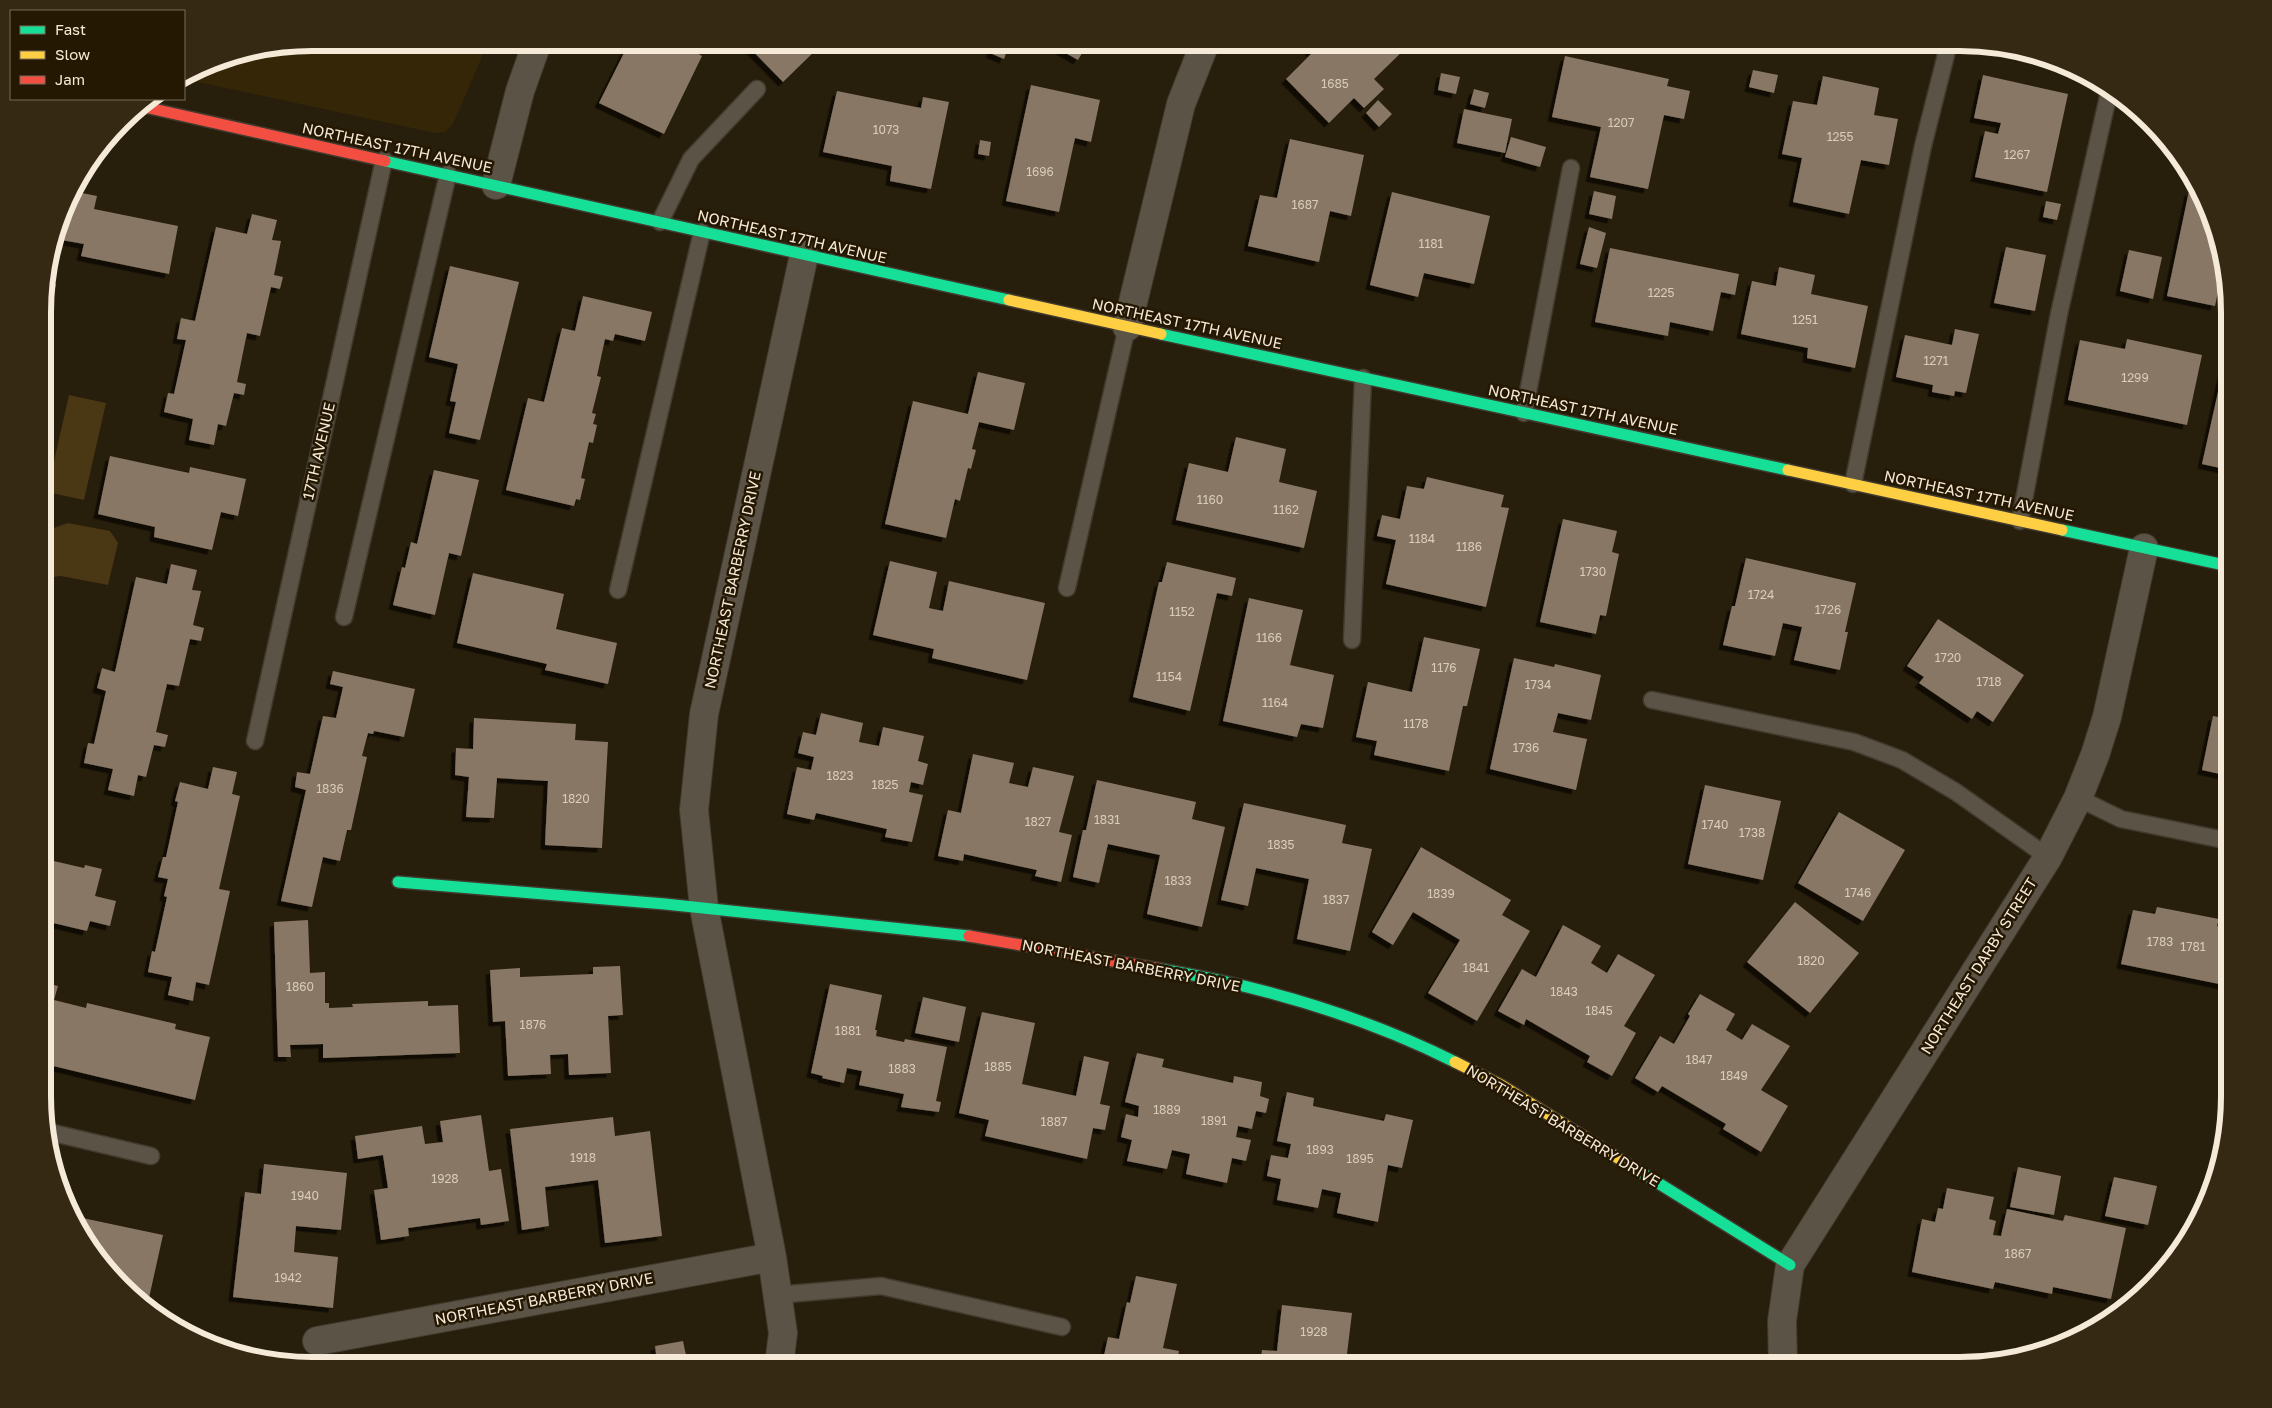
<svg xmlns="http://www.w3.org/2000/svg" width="2272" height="1408" font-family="'Golos Text',sans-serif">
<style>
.built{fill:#352608}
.green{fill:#4a3714}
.building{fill:#887765;filter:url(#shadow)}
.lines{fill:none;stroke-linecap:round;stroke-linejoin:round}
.lane-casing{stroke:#413a2e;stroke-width:19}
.street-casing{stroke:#413a2e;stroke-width:30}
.fast-casing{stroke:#413a2e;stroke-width:14}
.slow-casing{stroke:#413a2e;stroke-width:14}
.jam-casing{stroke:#413a2e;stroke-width:14}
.lane{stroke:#5b5446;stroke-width:16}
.street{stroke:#5b5446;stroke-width:28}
.fast{stroke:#16e098;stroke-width:11}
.slow{stroke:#ffcf43;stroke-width:11}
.jam{stroke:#f24e42;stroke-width:11}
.labels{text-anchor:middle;stroke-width:5;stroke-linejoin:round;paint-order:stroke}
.number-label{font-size:12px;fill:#daccba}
.street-label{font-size:15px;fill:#f5e9d7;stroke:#251802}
.rim{fill:none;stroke:#f5e9d7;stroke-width:6}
</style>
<defs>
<filter id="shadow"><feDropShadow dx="-4.5" dy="4.5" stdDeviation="0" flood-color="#0009"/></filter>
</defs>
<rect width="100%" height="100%" fill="#271e0b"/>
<!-- built -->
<path class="built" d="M 312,43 L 488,43 L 453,124 L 445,132 L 435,133 L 184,79 L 209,63 Z"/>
<!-- green -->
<path class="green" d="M 69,395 L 106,403 L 84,500 L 47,492 Z
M 68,523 L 110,531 L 118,543 L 108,585 L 61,576 L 45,578 L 45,531 Z"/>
<!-- building -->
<path class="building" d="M 629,43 L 707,43 L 697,53 L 702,56 L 664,134 L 599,103 Z
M 745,43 L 823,43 L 783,82 Z
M 994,43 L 1009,45 L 1004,59 L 990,53 Z
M 1048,43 L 1088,43 L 1078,60 Z
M 1303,43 L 1411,43 L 1374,79 L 1384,89 L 1364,108 L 1354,98 L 1329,123 L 1286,79 L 1312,53 Z
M 1565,56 L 1669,79 L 1667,86 L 1690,91 L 1684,119 L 1664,115 L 1648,189 L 1590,177 L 1601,127 L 1552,117 Z
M 1753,70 L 1778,75 L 1774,93 L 1749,87 Z
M 1441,73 L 1460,77 L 1456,94 L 1438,90 Z
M 1983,75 L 2068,94 L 2047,192 L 1975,177 L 1985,131 L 1998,134 L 2001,123 L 1974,118 Z
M 1823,76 L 1879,88 L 1874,115 L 1898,119 L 1889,165 L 1861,160 L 1849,214 L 1793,202 L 1802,158 L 1782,154 L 1793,101 L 1817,105 Z
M 1031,85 L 1100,100 L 1091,142 L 1075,138 L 1059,212 L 1006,201 Z
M 1474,89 L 1489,93 L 1485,108 L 1470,104 Z
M 837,91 L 921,108 L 923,97 L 949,102 L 931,189 L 890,181 L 892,166 L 823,152 Z
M 1378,100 L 1392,114 L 1379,127 L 1366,113 Z
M 1464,109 L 1512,119 L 1505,153 L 1457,143 Z
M 1511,137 L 1546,147 L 1540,167 L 1505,157 Z
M 1290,139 L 1364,155 L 1351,216 L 1330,211 L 1319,262 L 1248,246 L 1260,195 L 1277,198 Z
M 980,140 L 991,142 L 989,156 L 978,154 Z
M 72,191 L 97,196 L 94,209 L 178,226 L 169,274 L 81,256 L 84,244 L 56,239 Z
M 1594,191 L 1616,196 L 1612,219 L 1589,214 Z
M 2189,191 L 2200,193 L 2220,242 L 2224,263 L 2215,306 L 2167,296 Z
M 1392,192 L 1490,216 L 1474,284 L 1424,273 L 1418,297 L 1370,285 Z
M 2046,201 L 2061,204 L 2057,220 L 2043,217 Z
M 252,214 L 277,220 L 272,240 L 281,241 L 274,275 L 283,277 L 280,289 L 271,287 L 260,336 L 247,333 L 237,382 L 246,384 L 244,395 L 234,393 L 226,426 L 218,424 L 214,445 L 189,440 L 193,419 L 164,412 L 168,393 L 174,394 L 186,340 L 177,339 L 181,318 L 195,321 L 216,227 L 247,234 Z
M 1589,227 L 1606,233 L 1597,268 L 1580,264 Z
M 2006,247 L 2046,255 L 2035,311 L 1994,303 Z
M 1610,248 L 1739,274 L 1735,295 L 1721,292 L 1713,331 L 1670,322 L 1668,336 L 1595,322 Z
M 2129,250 L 2162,257 L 2153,299 L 2120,291 Z
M 450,266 L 519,282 L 480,440 L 449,433 L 456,402 L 450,401 L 458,364 L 429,357 Z
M 1779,267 L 1815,275 L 1811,294 L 1868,306 L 1855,368 L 1807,358 L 1808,348 L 1741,334 L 1752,281 L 1776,286 Z
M 45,282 L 56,284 L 46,333 L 45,333 Z
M 583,296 L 652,312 L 645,341 L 615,334 L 613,341 L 605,339 L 597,376 L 601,377 L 592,413 L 596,414 L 593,424 L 597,425 L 593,443 L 589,442 L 581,478 L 585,479 L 580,500 L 576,499 L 574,506 L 506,490 L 528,398 L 544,402 L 562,328 L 575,331 Z
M 1955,329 L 1979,334 L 1966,393 L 1955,391 L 1954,396 L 1932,392 L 1933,385 L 1896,377 L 1905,335 L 1952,345 Z
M 2127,339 L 2202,355 L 2187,425 L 2068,400 L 2080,340 L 2125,349 Z
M 2228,347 L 2229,347 L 2229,470 L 2202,464 Z
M 978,372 L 1025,383 L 1014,430 L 979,422 L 972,449 L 976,450 L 971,469 L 968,468 L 960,501 L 955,499 L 946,538 L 885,524 L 913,401 L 968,414 Z
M 1236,437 L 1286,449 L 1279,482 L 1317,491 L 1304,548 L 1176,520 L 1189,463 L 1228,472 Z
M 110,456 L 189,473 L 190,467 L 246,479 L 238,516 L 221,512 L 212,550 L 154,537 L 155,527 L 98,514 Z
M 434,470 L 479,480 L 461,556 L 449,553 L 435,615 L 393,605 L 402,567 L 405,568 L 411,542 L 417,544 Z
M 1427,477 L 1504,495 L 1501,507 L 1509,508 L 1486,607 L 1386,584 L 1396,540 L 1377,536 L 1382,515 L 1400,519 L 1407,486 L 1424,489 Z
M 1563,519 L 1617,531 L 1612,552 L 1619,554 L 1606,616 L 1600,615 L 1596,634 L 1540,622 Z
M 1746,558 L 1856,583 L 1845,632 L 1848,632 L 1840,670 L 1794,660 L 1802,627 L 1783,623 L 1775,656 L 1723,645 L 1732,606 L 1735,606 Z
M 890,561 L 937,572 L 929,608 L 943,611 L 949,581 L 1045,603 L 1027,680 L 932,658 L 934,649 L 873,635 Z
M 1167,562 L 1236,578 L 1232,596 L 1217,593 L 1190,711 L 1133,697 L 1159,582 L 1162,582 Z
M 171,564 L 197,570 L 192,590 L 201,591 L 193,625 L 204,628 L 201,641 L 190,639 L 179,686 L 167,684 L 156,732 L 168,735 L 165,747 L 154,745 L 146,777 L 138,775 L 134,796 L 108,790 L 113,769 L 84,763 L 88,743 L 94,744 L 106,691 L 97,688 L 102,668 L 115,672 L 136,577 L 167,584 Z
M 473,573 L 564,594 L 556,629 L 617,643 L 608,684 L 545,670 L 547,664 L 457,643 Z
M 1249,598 L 1303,610 L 1290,665 L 1334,675 L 1323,728 L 1301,724 L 1297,737 L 1223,721 Z
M 1938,619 L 2024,675 L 1993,722 L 1977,711 L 1972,719 L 1919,683 L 1924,677 L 1907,666 Z
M 1424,637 L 1480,649 L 1467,706 L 1463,706 L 1449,771 L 1374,755 L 1377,741 L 1356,737 L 1368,682 L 1412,692 Z
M 1514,658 L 1554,667 L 1555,664 L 1601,675 L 1591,720 L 1558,713 L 1553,732 L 1587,739 L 1576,790 L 1490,769 Z
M 333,671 L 415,689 L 404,737 L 374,731 L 373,734 L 368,733 L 362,756 L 367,757 L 351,830 L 347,830 L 340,861 L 323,857 L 312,907 L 281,901 L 306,790 L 295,787 L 297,772 L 310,774 L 323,716 L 336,718 L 343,687 L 330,684 Z
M 821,713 L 863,723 L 859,742 L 879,746 L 883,727 L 924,736 L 918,761 L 928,764 L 923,785 L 911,782 L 909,792 L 923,795 L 912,842 L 885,837 L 887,829 L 816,813 L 814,820 L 787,814 L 797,767 L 811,770 L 814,757 L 798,753 L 803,732 L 816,735 Z
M 2213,716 L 2229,719 L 2229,776 L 2202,770 Z
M 474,718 L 576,724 L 575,740 L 608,742 L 602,848 L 545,845 L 548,781 L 497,778 L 494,818 L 466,817 L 469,777 L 455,775 L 456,748 L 473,749 Z
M 973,754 L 1014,763 L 1009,783 L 1028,787 L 1033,767 L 1074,776 L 1059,832 L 1072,835 L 1061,882 L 1035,876 L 1037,870 L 964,854 L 963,861 L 938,856 L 948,810 L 961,813 Z
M 213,767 L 237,772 L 232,794 L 240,796 L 219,889 L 230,891 L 209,985 L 196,982 L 193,1001 L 168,995 L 172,977 L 148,972 L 152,951 L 155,952 L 167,897 L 164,896 L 168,879 L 158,877 L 163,857 L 166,857 L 178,802 L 175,801 L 180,782 L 208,789 Z
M 1097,780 L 1196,802 L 1192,819 L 1225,827 L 1202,927 L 1147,914 L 1160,855 L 1108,844 L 1099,883 L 1073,877 L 1083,830 L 1086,830 Z
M 1705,785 L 1781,801 L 1763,880 L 1688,864 Z
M 1244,803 L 1346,825 L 1342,843 L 1372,849 L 1350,951 L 1297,939 L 1309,879 L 1256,868 L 1248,906 L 1221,900 Z
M 1839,812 L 1905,850 L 1863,921 L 1798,883 Z
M 1421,847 L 1511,900 L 1502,915 L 1530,931 L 1477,1021 L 1428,993 L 1460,940 L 1413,912 L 1393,945 L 1372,932 Z
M 45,859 L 84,868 L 85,865 L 102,869 L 95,896 L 116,901 L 110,926 L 90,921 L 87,931 L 45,921 Z
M 1795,902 L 1859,953 L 1810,1013 L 1747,962 Z
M 2157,907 L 2219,919 L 2217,926 L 2229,929 L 2229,986 L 2121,964 L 2133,910 L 2155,914 Z
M 308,920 L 310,973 L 325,972 L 325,1003 L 329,1003 L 329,1008 L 353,1007 L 352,1004 L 428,1001 L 428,1006 L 458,1005 L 460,1053 L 323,1058 L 323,1044 L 290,1045 L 291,1057 L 278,1057 L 274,922 Z
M 1563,925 L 1601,946 L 1591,963 L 1607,973 L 1618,954 L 1655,975 L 1624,1026 L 1636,1033 L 1612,1076 L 1587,1062 L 1590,1056 L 1526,1019 L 1524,1025 L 1498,1011 L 1522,969 L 1536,977 Z
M 620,966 L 623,1015 L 608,1016 L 611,1073 L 569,1075 L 568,1054 L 550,1055 L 551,1074 L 508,1076 L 505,1021 L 493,1022 L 490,970 L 520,968 L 520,977 L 593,974 L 593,967 Z
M 45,983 L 58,986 L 54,1000 L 86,1008 L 87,1003 L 176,1024 L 175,1029 L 210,1037 L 195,1100 L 45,1064 Z
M 830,984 L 882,995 L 875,1030 L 877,1030 L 876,1036 L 904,1042 L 905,1039 L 947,1047 L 936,1101 L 941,1102 L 939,1112 L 901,1107 L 904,1094 L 859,1085 L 862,1071 L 847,1068 L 844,1083 L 822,1078 L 823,1076 L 811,1073 Z
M 1700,994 L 1735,1014 L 1726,1030 L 1742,1040 L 1752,1024 L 1790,1046 L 1761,1090 L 1788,1106 L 1761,1152 L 1723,1129 L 1726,1124 L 1662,1086 L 1658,1092 L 1635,1078 L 1660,1036 L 1674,1044 L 1690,1016 L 1688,1014 Z
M 923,997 L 966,1007 L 959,1042 L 915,1033 Z
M 982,1012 L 1035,1023 L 1022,1084 L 1076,1096 L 1084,1056 L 1109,1062 L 1100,1104 L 1110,1106 L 1105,1130 L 1093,1128 L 1087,1159 L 985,1136 L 989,1120 L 959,1113 Z
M 1137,1053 L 1164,1059 L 1162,1067 L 1233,1083 L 1234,1076 L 1262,1082 L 1260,1096 L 1269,1099 L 1266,1113 L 1256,1111 L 1252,1129 L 1238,1126 L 1236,1137 L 1251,1140 L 1246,1161 L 1232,1158 L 1227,1183 L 1186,1174 L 1190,1154 L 1172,1150 L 1167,1169 L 1127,1161 L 1132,1140 L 1121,1137 L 1126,1114 L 1138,1117 L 1139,1106 L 1125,1102 Z
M 1287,1092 L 1314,1098 L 1313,1106 L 1384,1121 L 1386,1114 L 1413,1120 L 1402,1168 L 1388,1165 L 1378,1222 L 1337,1213 L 1341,1193 L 1322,1189 L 1318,1208 L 1277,1200 L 1281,1179 L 1267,1176 L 1271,1155 L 1288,1158 L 1291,1144 L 1277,1141 Z
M 481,1115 L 489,1171 L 501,1169 L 509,1221 L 481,1225 L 480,1218 L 408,1228 L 409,1236 L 381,1240 L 374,1190 L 388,1188 L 383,1155 L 358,1159 L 355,1136 L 422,1126 L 425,1144 L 443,1142 L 440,1121 Z
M 613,1117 L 615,1136 L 650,1131 L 662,1236 L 605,1243 L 598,1180 L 545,1187 L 549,1226 L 522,1230 L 510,1129 Z
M 264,1164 L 347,1173 L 341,1230 L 296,1226 L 294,1252 L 338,1257 L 333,1308 L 233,1297 L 245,1192 L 261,1194 Z
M 2018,1167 L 2061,1176 L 2054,1215 L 2010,1207 Z
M 2114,1177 L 2157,1186 L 2148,1225 L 2105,1216 Z
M 1947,1188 L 1994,1197 L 1989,1219 L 1996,1221 L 1993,1235 L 2001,1236 L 2007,1209 L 2063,1221 L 2065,1215 L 2126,1228 L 2111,1299 L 2053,1287 L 2052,1294 L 1995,1282 L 1993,1289 L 1912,1272 L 1922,1219 L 1935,1222 L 1938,1208 L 1943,1209 Z
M 73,1216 L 163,1235 L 149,1298 L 139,1296 L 88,1245 Z
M 1136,1276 L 1177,1284 L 1163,1348 L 1179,1351 L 1176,1365 L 1102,1365 L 1108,1337 L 1119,1339 L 1127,1302 L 1130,1303 Z
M 1282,1305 L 1352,1313 L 1346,1362 L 1335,1361 L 1334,1365 L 1260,1365 L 1262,1350 L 1277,1351 Z
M 683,1341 L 688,1365 L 599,1365 L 656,1354 L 655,1346 Z
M 228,1350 L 253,1353 L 252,1356 L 228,1352 Z
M 583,1361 L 584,1365 L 564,1365 L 564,1364 Z
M 546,1362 L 546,1365 L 519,1365 L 519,1364 Z"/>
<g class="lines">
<!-- lane casing -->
<g class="lane-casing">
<path id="lane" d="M 660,222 L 691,159 L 757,89
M 1524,413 L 1571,168
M 1853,484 L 1923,146 L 1949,43
M 2020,521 L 2059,314 L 2110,88
M 1067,588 L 1127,327
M 618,590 L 702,232
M 344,617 L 448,174
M 1352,640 L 1363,378
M 1652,700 L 1854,742 L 1902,760 L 1956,792 L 2048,857
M 255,741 L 384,160
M 2078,798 L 2121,819 L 2229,841
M 45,1131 L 151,1156
M 777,1295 L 881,1286 L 1062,1327"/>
</g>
<!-- street casing -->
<g class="street-casing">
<path id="street" d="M 496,185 L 520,91 L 537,43
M 1127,327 L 1181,104 L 1205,43
M 317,1341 L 772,1257
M 779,1365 L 783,1333 L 772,1257 L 704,908 L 694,810 L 704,714 L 804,255
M 1783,1365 L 1782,1321 L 1790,1265 L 2048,857 L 2078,798 L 2095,755 L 2107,717 L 2144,548"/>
</g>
<!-- fast casing -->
<g class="fast-casing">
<path id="fast" d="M 385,161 L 1009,300
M 1161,334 L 1788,470
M 2062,530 L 2229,566
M 398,882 L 665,904 L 969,936
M 1160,969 C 1261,986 1363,1016 1455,1062
M 1626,1163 L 1790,1265"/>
</g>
<!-- slow casing -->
<g class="slow-casing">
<path id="slow" d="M 1009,300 L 1161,334
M 1788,470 L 2062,530
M 1455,1062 L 1501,1085 L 1626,1163"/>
</g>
<!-- jam casing -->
<g class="jam-casing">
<path id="jam" d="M 140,106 L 385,161
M 969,936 L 1160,969"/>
</g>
<!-- lane -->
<use href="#lane" class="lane"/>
<!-- street -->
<use href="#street" class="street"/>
<!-- fast -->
<use href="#fast" class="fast"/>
<!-- slow -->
<use href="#slow" class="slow"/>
<!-- jam -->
<use href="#jam" class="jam"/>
</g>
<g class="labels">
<!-- number labels -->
<g class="number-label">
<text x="1335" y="88">1685</text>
<text x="1621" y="127">1207</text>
<text x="886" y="134">1073</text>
<text x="1840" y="141">1255</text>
<text x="2017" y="159">1267</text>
<text x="1040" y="176">1696</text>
<text x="1305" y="209">1687</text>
<text x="1431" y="248">1181</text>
<text x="1661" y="297">1225</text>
<text x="1805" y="324">1251</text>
<text x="1936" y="365">1271</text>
<text x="2135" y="382">1299</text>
<text x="1210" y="504">1160</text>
<text x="1286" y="514">1162</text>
<text x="1422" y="543">1184</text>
<text x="1469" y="551">1186</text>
<text x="1593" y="576">1730</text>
<text x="1761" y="599">1724</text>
<text x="1828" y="614">1726</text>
<text x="1182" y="616">1152</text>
<text x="1269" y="642">1166</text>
<text x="1948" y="662">1720</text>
<text x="1444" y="672">1176</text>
<text x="1169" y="681">1154</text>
<text x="1989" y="686">1718</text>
<text x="1538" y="689">1734</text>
<text x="1275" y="707">1164</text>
<text x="1416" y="728">1178</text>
<text x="1526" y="752">1736</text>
<text x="840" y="780">1823</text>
<text x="885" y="789">1825</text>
<text x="330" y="793">1836</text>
<text x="576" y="803">1820</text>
<text x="1107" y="824">1831</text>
<text x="1038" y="826">1827</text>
<text x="1715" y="829">1740</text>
<text x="1752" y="837">1738</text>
<text x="1281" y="849">1835</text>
<text x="1178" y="885">1833</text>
<text x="1858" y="897">1746</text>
<text x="1441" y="898">1839</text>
<text x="1336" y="904">1837</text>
<text x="2160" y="946">1783</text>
<text x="2193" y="951">1781</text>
<text x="1811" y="965">1820</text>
<text x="1476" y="972">1841</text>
<text x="300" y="991">1860</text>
<text x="1564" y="996">1843</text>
<text x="1599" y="1015">1845</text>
<text x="533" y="1029">1876</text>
<text x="848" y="1035">1881</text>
<text x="1699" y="1064">1847</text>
<text x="998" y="1071">1885</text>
<text x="902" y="1073">1883</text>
<text x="1734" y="1080">1849</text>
<text x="1167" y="1114">1889</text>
<text x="1214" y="1125">1891</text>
<text x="1054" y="1126">1887</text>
<text x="1320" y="1154">1893</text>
<text x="583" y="1162">1918</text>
<text x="1360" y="1163">1895</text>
<text x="445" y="1183">1928</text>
<text x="305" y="1200">1940</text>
<text x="2018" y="1258">1867</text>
<text x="288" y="1282">1942</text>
<text x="1314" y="1336">1928</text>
</g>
<!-- street labels -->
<g class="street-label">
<text transform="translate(397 148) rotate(12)" y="5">NORTHEAST 17TH AVENUE</text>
<text transform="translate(792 237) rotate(13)" y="5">NORTHEAST 17TH AVENUE</text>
<text transform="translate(1187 324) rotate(12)" y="5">NORTHEAST 17TH AVENUE</text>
<text transform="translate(1583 410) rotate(12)" y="5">NORTHEAST 17TH AVENUE</text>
<text transform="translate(319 451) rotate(-77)" y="5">17TH AVENUE</text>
<text transform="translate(1979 496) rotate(12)" y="5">NORTHEAST 17TH AVENUE</text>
<text transform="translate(733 580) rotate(-78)" y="5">NORTHEAST BARBERRY DRIVE</text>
<text transform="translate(1131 966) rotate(11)" y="5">NORTHEAST BARBERRY DRIVE</text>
<text transform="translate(1979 966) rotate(-58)" y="5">NORTHEAST DARBY STREET</text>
<text transform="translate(1563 1126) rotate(31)" y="5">NORTHEAST BARBERRY DRIVE</text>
<text transform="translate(544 1299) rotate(-11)" y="5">NORTHEAST BARBERRY DRIVE</text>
</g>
</g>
<!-- crop -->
<path d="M0 0H2272V1408H0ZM312 51H1960A261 261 0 0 1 2221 312V1096A261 261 0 0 1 1960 1357H312A261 261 0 0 1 51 1096V312A261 261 0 0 1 312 51Z" fill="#362913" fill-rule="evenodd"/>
<path class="rim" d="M312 51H1960A261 261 0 0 1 2221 312V1096A261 261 0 0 1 1960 1357H312A261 261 0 0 1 51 1096V312A261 261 0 0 1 312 51Z"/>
<!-- legend -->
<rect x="10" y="10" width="175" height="90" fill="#251802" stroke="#786c57"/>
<rect x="20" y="26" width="25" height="8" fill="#16e098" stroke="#786c57"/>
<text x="55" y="35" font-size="15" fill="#f5e9d7">Fast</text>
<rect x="20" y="51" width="25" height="8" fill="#ffcf43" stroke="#786c57"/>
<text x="55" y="60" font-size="15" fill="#f5e9d7">Slow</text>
<rect x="20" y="76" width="25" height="8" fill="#f24e42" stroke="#786c57"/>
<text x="55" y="85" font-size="15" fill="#f5e9d7">Jam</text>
</svg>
